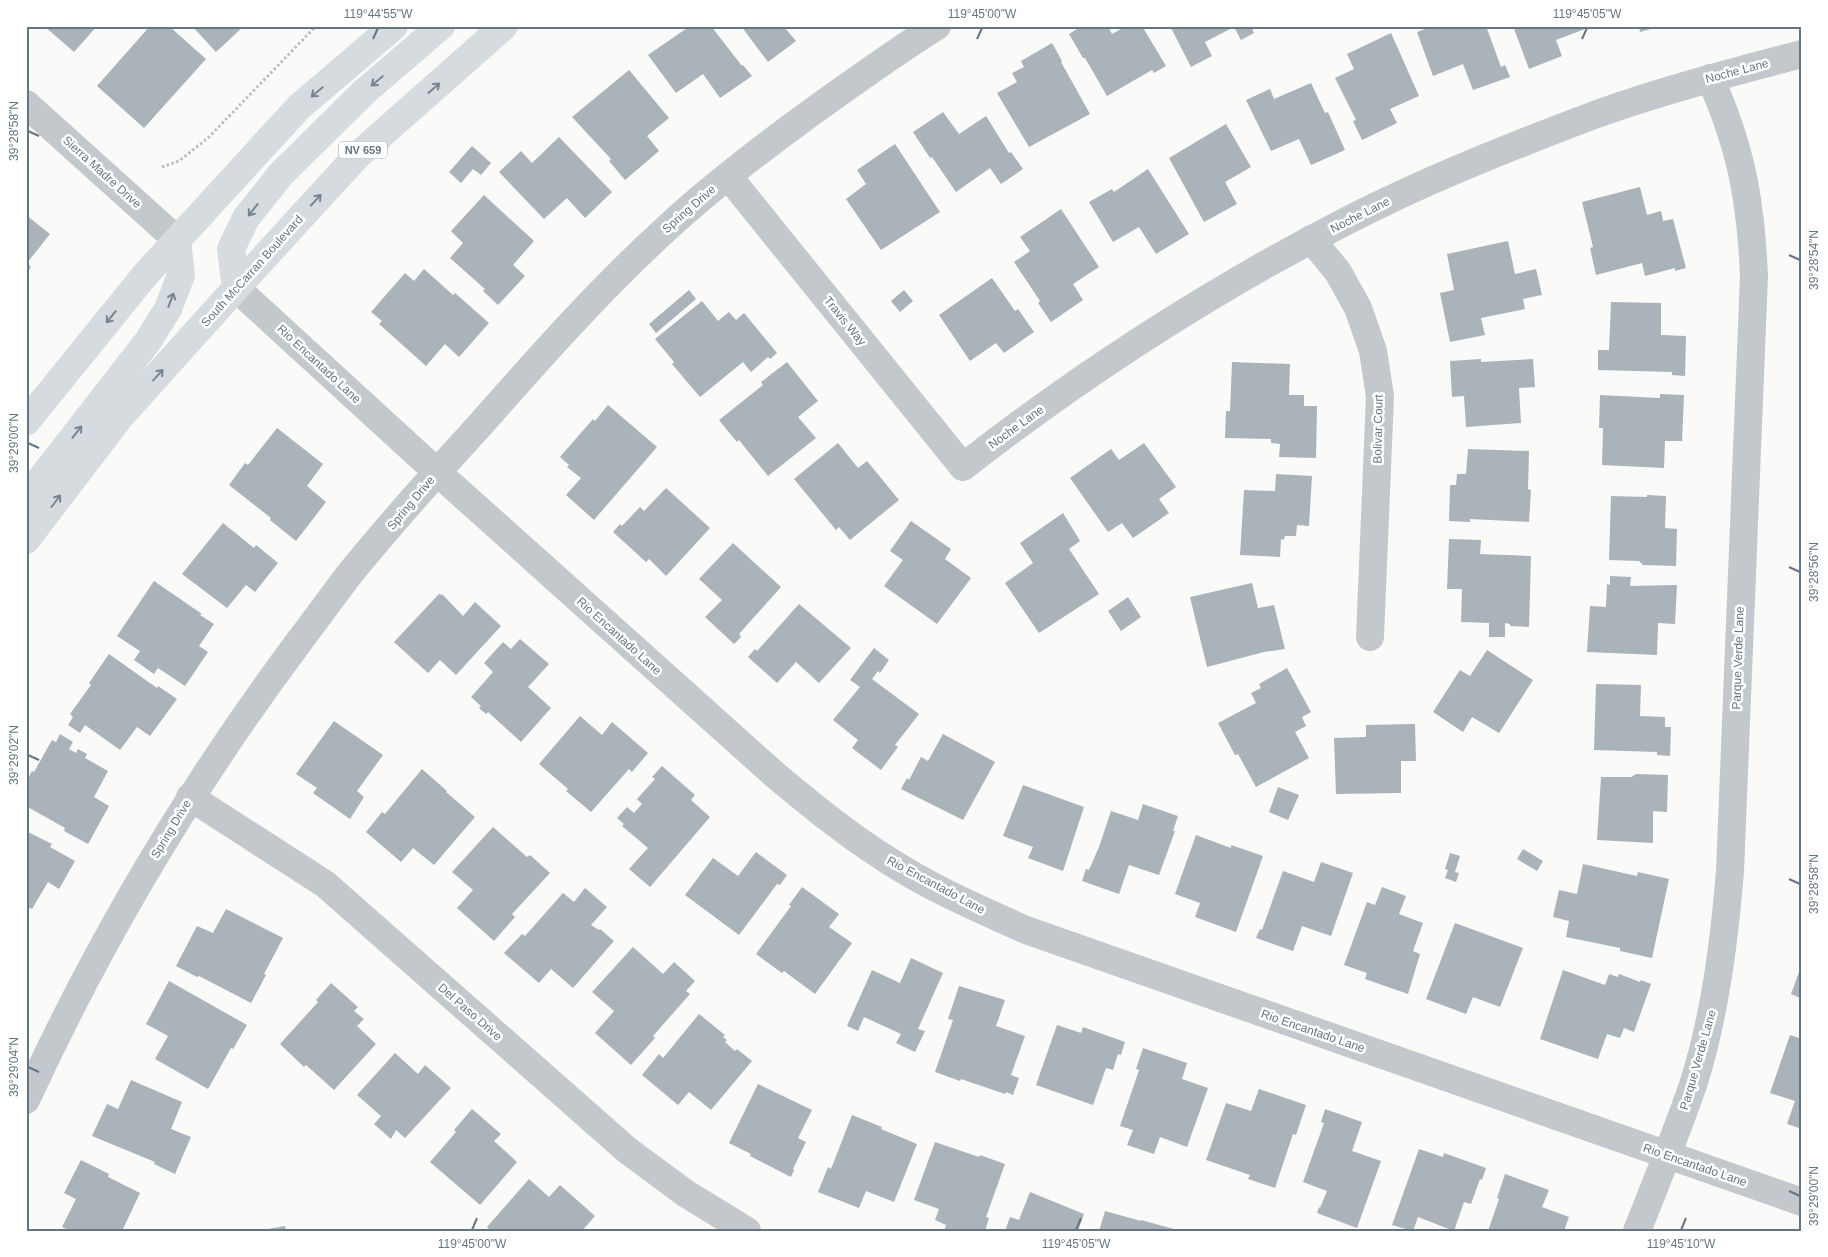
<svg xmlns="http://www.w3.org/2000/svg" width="1828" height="1257" font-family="Helvetica,sans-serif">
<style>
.building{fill:#aab3b9}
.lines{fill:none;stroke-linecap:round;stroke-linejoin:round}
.path{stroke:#bbbfc2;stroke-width:3;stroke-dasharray:2.5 2.5;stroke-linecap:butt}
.minor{stroke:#c3c8cc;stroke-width:28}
.primary{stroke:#d6dbdf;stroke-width:28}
.oneway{stroke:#768591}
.ticks{fill:none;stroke:#657683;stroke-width:2}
.labels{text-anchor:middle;stroke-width:5;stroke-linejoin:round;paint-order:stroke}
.shield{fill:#fff;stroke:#939fa8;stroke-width:1}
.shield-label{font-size:11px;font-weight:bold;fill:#657683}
.street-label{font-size:12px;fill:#657683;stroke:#fff}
.neatline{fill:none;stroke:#657683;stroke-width:2}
.ticks-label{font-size:12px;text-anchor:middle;fill:#657683}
</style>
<rect width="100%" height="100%" fill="#fafaf8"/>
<!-- building -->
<path class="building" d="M 44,26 L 97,26 L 74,52 Z
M 150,26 L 169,26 L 206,59 L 144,128 L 97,86 Z
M 192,26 L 244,26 L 216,52 Z
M 690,26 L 711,26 L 742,66 L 743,65 L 752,76 L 720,98 L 703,74 L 676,93 L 648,55 Z
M 741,26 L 787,26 L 785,28 L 796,41 L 768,62 Z
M 1082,26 L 1108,26 L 1112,34 L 1126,26 L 1142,26 L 1166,66 L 1154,73 L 1152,70 L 1107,96 L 1085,58 L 1083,58 L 1069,34 Z
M 1170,26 L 1251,26 L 1254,33 L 1241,40 L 1234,27 L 1205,42 L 1212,56 L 1191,67 Z
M 1433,26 L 1486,26 L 1501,67 L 1505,65 L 1510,77 L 1473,90 L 1463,64 L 1433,76 L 1417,32 Z
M 1513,26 L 1584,26 L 1585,29 L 1556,40 L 1562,56 L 1529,69 Z
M 1639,26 L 1658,26 L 1658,27 L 1640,32 Z
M 1391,33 L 1419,96 L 1390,109 L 1397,123 L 1362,140 L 1353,121 L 1356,120 L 1335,78 L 1354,69 L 1347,54 Z
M 1052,43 L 1062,61 L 1061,62 L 1090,114 L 1029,147 L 997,93 L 1017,82 L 1012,73 L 1024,67 L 1021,61 Z
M 629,70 L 669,118 L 647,136 L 659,151 L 625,180 L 609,161 L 611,159 L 572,117 Z
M 1311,83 L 1325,113 L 1328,112 L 1345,150 L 1311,165 L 1299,139 L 1271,151 L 1246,100 L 1270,89 L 1274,99 Z
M 943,112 L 959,134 L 986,116 L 1009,153 L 1011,152 L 1023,169 L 1001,184 L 990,168 L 956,192 L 932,157 L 930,158 L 913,132 Z
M 1226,124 L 1251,167 L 1225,182 L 1237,204 L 1204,222 L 1169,158 Z
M 559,137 L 612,192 L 585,218 L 567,198 L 544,219 L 499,172 L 521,151 L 532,163 Z
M 895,144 L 940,212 L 881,250 L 846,199 L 866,184 L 857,170 Z
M 472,146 L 491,163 L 481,175 L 473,169 L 461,183 L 449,172 Z
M 1148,169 L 1189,234 L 1156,254 L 1139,227 L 1113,242 L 1089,202 L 1112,189 L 1114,192 Z
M 1640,187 L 1647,215 L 1661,211 L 1663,221 L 1673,219 L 1686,268 L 1675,271 L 1675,268 L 1645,276 L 1642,263 L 1596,275 L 1590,248 L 1593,247 L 1582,202 Z
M 484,195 L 534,241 L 513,265 L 525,276 L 498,305 L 483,291 L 485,289 L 450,258 L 463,243 L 451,231 Z
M 1061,209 L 1099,267 L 1073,284 L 1083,300 L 1051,322 L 1038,303 L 1040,301 L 1014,262 L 1030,251 L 1020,237 Z
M 26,215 L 50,234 L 27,263 L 31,267 L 29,270 L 26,268 Z
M 1508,241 L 1515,274 L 1536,269 L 1542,295 L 1523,299 L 1525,309 L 1481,318 L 1485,335 L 1450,342 L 1440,293 L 1454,290 L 1447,254 Z
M 424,269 L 453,295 L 455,293 L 489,323 L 459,357 L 445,344 L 426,366 L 379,324 L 382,321 L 371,312 L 405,273 L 414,281 Z
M 992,278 L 1015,311 L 1018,309 L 1034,332 L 1004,353 L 996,343 L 970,361 L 939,315 Z
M 689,290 L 696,299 L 656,333 L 649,324 Z
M 904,290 L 913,301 L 900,312 L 891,301 Z
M 702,301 L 718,321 L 729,312 L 736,320 L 744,313 L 777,353 L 770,359 L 768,357 L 751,372 L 743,362 L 700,397 L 672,364 L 674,362 L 655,339 Z
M 1611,302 L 1661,303 L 1661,335 L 1686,336 L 1685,376 L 1672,375 L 1672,372 L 1598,370 L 1598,350 L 1609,350 Z
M 1481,359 L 1481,362 L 1533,359 L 1535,387 L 1519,388 L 1521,423 L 1466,427 L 1464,396 L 1452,397 L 1450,361 Z
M 787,362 L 818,401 L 798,417 L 816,438 L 768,476 L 739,440 L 737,442 L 719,420 L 763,385 L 761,382 Z
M 1232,362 L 1290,364 L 1289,395 L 1304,395 L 1304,406 L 1317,406 L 1316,458 L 1279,457 L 1280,444 L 1271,443 L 1271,439 L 1225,438 L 1226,411 L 1230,411 Z
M 1660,394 L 1684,395 L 1682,441 L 1665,441 L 1664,468 L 1602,465 L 1603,428 L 1599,428 L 1600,395 L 1660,398 Z
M 608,405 L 657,447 L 594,520 L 566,495 L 581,478 L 567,467 L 569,465 L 560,457 L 593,419 L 595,421 Z
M 277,428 L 323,464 L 307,486 L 326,502 L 296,541 L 270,520 L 271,518 L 229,485 L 245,463 L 248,465 Z
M 838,443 L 858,468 L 867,461 L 899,500 L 850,540 L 839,527 L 836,530 L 794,479 Z
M 1144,443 L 1176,487 L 1159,499 L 1169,513 L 1133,538 L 1122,523 L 1108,532 L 1070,478 L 1111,449 L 1119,460 Z
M 1468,449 L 1529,451 L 1528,489 L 1531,490 L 1529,522 L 1470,519 L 1470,522 L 1449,521 L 1450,485 L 1456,485 L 1457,474 L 1466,474 Z
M 1276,474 L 1312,476 L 1309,526 L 1297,525 L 1296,536 L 1285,536 L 1284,540 L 1281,539 L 1280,557 L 1240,555 L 1244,490 L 1275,491 Z
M 666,488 L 710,528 L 666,576 L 649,559 L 646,562 L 613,532 L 620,524 L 622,526 L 640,507 L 644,511 Z
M 1647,495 L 1666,496 L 1665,528 L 1677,529 L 1676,566 L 1643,565 L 1639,561 L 1609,560 L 1611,496 L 1647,497 Z
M 1063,513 L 1080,541 L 1069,549 L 1099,594 L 1039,633 L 1005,583 L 1033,563 L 1020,543 Z
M 911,521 L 951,549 L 945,559 L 971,578 L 937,624 L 884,586 L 903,560 L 890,551 Z
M 223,523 L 254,548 L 256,545 L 278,563 L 255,592 L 246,585 L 227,608 L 182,574 Z
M 1449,539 L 1481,540 L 1480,554 L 1531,556 L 1529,627 L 1510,626 L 1510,624 L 1505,623 L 1505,637 L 1489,637 L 1489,623 L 1461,622 L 1462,589 L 1447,589 Z
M 733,543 L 781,587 L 739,634 L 741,637 L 734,644 L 705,617 L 722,600 L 699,579 Z
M 1610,576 L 1631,577 L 1630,586 L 1677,585 L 1675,624 L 1658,623 L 1657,655 L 1587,652 L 1590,606 L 1606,607 L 1607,584 L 1610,585 Z
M 154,581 L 202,614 L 200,615 L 214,624 L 199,646 L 208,652 L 185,686 L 158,668 L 154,674 L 134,660 L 140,651 L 117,636 Z
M 1252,583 L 1258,608 L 1274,605 L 1285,649 L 1264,652 L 1207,667 L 1190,597 Z
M 439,594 L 443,595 L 463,616 L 475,602 L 501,626 L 456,675 L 440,660 L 428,673 L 394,642 Z
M 1128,597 L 1141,617 L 1121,631 L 1108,611 Z
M 799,604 L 851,648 L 819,683 L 796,662 L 777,683 L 748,657 L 755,649 L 757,651 Z
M 520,639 L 549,664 L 528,687 L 551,708 L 521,742 L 488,712 L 486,714 L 479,708 L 481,706 L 471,697 L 493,672 L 484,663 L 503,642 L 511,649 Z
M 874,648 L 889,660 L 880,673 L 878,671 L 872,679 L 919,714 L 895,745 L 898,747 L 881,770 L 852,748 L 858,740 L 833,720 L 860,687 L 850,680 Z
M 1487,650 L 1533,680 L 1499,733 L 1472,717 L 1463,732 L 1433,712 L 1460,670 L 1470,676 Z
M 109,654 L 157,688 L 158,686 L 177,699 L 150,736 L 137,727 L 120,750 L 85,725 L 80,733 L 68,725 L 73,717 L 70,714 L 91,685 L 89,683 Z
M 1287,668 L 1311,712 L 1302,717 L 1306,726 L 1295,732 L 1309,758 L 1256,787 L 1238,754 L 1235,755 L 1218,723 L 1256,703 L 1251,693 L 1261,688 L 1259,684 Z
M 1596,684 L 1641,685 L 1640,716 L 1665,717 L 1665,727 L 1671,727 L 1670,756 L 1657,755 L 1657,752 L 1594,750 Z
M 580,716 L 602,735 L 612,722 L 648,753 L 632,772 L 629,769 L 591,812 L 566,791 L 568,789 L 539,764 Z
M 334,721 L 383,755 L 357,791 L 364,797 L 350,819 L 313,793 L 317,788 L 296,774 Z
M 1415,724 L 1416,761 L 1401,761 L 1401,793 L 1336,794 L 1334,738 L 1366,737 L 1366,725 Z
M 60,734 L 73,742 L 69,749 L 76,753 L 78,749 L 87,754 L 85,758 L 108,771 L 94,797 L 109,806 L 88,844 L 64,831 L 65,828 L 26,806 L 26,782 L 32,771 L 34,772 L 52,740 L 56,742 Z
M 943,734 L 995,762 L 963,820 L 901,789 L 907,778 L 909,780 L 921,757 L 928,761 Z
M 662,766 L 695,795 L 691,800 L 710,817 L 650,887 L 629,869 L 648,848 L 622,826 L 624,824 L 617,818 L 627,807 L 634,813 L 642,804 L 637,799 L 655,779 L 652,777 Z
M 422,769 L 447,791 L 446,792 L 475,817 L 434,865 L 413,848 L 401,862 L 366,832 L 382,812 L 385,814 Z
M 1636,774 L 1668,775 L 1667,812 L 1653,811 L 1653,843 L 1597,840 L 1601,777 L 1631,777 Z
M 1023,785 L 1084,807 L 1063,871 L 1028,858 L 1033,847 L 1003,836 Z
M 1278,787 L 1299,795 L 1288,820 L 1269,812 Z
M 1143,804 L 1178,816 L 1173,831 L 1175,831 L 1159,875 L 1129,865 L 1119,894 L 1082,881 L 1086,869 L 1089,870 L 1099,847 L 1111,811 L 1138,820 Z
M 493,827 L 527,857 L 530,855 L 550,873 L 512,914 L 515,917 L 494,941 L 457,908 L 473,890 L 452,872 Z
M 26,831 L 52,844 L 50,847 L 75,861 L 59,889 L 48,882 L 32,909 L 26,906 Z
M 1196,835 L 1231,848 L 1231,845 L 1263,856 L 1236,932 L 1195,917 L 1200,903 L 1175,894 Z
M 1523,849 L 1543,861 L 1537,871 L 1517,859 Z
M 756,852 L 787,875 L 780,885 L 777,884 L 739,935 L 685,895 L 713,858 L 738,876 Z
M 1450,853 L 1460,856 L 1455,872 L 1459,873 L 1456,882 L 1445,878 L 1448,870 L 1445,869 Z
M 1321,862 L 1353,873 L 1331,936 L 1302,926 L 1293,951 L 1256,938 L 1260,929 L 1262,930 L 1283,871 L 1314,882 Z
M 1583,864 L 1637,876 L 1638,872 L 1669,879 L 1652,958 L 1620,951 L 1620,948 L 1566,937 L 1569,921 L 1553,917 L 1559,890 L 1577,894 Z
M 802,887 L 839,914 L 829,927 L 852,943 L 815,994 L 784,971 L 782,973 L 756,954 L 791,906 L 789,905 Z
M 1382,887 L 1406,896 L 1399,914 L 1423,923 L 1413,951 L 1420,954 L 1408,994 L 1365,979 L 1367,973 L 1344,965 L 1367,902 L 1375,905 Z
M 585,888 L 607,907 L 591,925 L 599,930 L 600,929 L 614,941 L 573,988 L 551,969 L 539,983 L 504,953 L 522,934 L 525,936 L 563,893 L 574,902 Z
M 226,909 L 283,938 L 264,974 L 266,975 L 251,1003 L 199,976 L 197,977 L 176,966 L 197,926 L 213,933 Z
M 1455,923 L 1523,948 L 1500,1007 L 1473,997 L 1466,1014 L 1426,999 Z
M 633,947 L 663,974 L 674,962 L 695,981 L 686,991 L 690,994 L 653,1036 L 655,1038 L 631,1065 L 595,1033 L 614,1011 L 592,992 Z
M 911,958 L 943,973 L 918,1029 L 925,1031 L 915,1052 L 896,1043 L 901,1034 L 864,1017 L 858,1031 L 847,1026 L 872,970 L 900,983 Z
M 1802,964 L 1802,995 L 1800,998 L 1791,994 Z
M 1563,970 L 1605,985 L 1609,974 L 1618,977 L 1619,974 L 1640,982 L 1641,980 L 1651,984 L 1634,1032 L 1624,1028 L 1620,1038 L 1607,1034 L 1598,1059 L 1540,1039 Z
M 169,981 L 247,1025 L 233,1049 L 231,1048 L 208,1089 L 155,1059 L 168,1036 L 146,1024 Z
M 331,983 L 358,1007 L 354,1011 L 364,1019 L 357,1026 L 376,1044 L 334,1090 L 306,1065 L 304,1067 L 280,1044 L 318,1002 L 316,1000 Z
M 959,986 L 1005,1000 L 996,1026 L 1025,1036 L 1011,1075 L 1019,1078 L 1013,1095 L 1006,1092 L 1005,1094 L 961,1079 L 960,1081 L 935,1072 L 953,1020 L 948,1019 Z
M 699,1014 L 725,1035 L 723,1037 L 727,1040 L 725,1042 L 735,1051 L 737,1049 L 752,1061 L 711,1110 L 689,1092 L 678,1105 L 642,1075 L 659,1054 L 663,1058 Z
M 1057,1025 L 1081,1033 L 1083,1027 L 1125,1042 L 1121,1055 L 1118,1054 L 1113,1070 L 1106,1068 L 1093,1105 L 1036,1085 Z
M 1790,1035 L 1802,1039 L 1802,1129 L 1787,1124 L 1795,1101 L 1770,1093 Z
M 1143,1048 L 1187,1063 L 1182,1079 L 1208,1088 L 1187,1147 L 1160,1137 L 1154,1154 L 1127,1145 L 1133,1130 L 1120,1126 L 1139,1070 L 1136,1069 Z
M 395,1053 L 418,1074 L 425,1065 L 451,1088 L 405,1138 L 396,1130 L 391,1139 L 374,1124 L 381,1116 L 357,1095 Z
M 131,1080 L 182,1102 L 171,1129 L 191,1137 L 175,1174 L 154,1164 L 155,1162 L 92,1136 L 107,1104 L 118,1109 Z
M 758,1084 L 812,1110 L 798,1138 L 806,1142 L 793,1169 L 794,1170 L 791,1177 L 750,1156 L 751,1154 L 729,1143 Z
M 1259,1089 L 1306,1105 L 1296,1135 L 1293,1134 L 1275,1188 L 1248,1179 L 1250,1175 L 1206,1160 L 1226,1103 L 1251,1111 Z
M 472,1109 L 501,1134 L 494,1141 L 517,1162 L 480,1205 L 430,1162 L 456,1132 L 454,1130 Z
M 1325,1109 L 1362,1122 L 1352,1151 L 1381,1161 L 1357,1228 L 1317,1213 L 1319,1207 L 1320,1208 L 1327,1191 L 1303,1182 L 1324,1123 L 1321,1122 Z
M 852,1115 L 882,1127 L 881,1129 L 917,1144 L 894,1202 L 866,1191 L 859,1208 L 818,1192 L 828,1167 L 831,1169 Z
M 935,1142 L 979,1157 L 980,1155 L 1005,1164 L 986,1217 L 989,1218 L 985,1231 L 944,1231 L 946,1225 L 935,1220 L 939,1209 L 914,1200 Z
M 1419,1149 L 1443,1157 L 1444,1153 L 1486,1168 L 1482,1180 L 1480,1179 L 1471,1204 L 1464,1202 L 1454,1231 L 1418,1217 L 1413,1231 L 1392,1225 Z
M 81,1160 L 109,1174 L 108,1177 L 140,1193 L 122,1231 L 71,1231 L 62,1227 L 76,1199 L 64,1193 Z
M 1505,1174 L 1549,1190 L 1542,1207 L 1569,1217 L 1564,1231 L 1488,1231 L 1499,1199 L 1497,1198 Z
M 529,1179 L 549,1197 L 560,1185 L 595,1216 L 582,1231 L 491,1231 L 487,1227 Z
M 1030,1192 L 1084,1214 L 1078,1231 L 1005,1231 L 1010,1217 L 1019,1220 Z
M 1105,1211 L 1141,1221 L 1141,1220 L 1174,1229 L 1173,1231 L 1099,1231 Z
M 285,1226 L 286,1231 L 262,1231 L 262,1230 Z"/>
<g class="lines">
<!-- path -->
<path class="path" d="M 162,167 L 179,161 L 208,138 L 316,26"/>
<!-- minor -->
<path class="minor" d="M 26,104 L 177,240
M 728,176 L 963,467 C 1060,391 1162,323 1270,262 C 1307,242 1344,221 1383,203 C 1453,169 1525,141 1597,114 C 1664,90 1733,72 1802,54
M 1311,239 L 1338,272 L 1358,308 L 1373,351 L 1380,396 L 1370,637
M 236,288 L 437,472 L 774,774 C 809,803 845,833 883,857 C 928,887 977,908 1026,930 L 1802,1202
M 190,797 L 325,884 L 627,1150 L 685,1193 L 747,1231
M 26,1100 C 101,937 193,783 301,639 C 317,618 332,597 348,576 C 390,524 435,474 480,425 C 540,357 600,289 667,228 C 718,181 774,139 830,99 C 865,74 900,49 937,26
M 1637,1231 C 1656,1183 1676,1134 1693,1085 C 1715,1016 1724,943 1730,871 L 1754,276 C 1753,256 1752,235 1749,215 C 1744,168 1729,120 1710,78"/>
<!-- primary -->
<path class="primary" d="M 236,288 L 231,249 L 246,218 L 281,174 L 363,93 L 441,26
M 26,422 L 145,275 L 299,107 L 394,26
M 26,498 L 148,341 L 168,309 L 181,275 L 177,240
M 26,540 L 120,417 L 236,288 L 357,156 L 504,26"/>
</g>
<!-- one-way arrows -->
<defs><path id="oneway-shaft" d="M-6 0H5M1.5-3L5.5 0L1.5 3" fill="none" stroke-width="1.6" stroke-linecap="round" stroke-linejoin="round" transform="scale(1.25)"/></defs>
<g class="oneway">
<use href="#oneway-shaft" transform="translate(377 81) rotate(140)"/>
<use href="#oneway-shaft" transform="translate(434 88) rotate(-41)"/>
<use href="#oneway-shaft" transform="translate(317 92) rotate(140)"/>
<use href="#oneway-shaft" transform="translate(316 200) rotate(-47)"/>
<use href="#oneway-shaft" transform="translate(253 210) rotate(128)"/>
<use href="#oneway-shaft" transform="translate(171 300) rotate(-69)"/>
<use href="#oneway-shaft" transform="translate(111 317) rotate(129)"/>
<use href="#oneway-shaft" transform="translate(158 375) rotate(-48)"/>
<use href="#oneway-shaft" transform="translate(77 432) rotate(-52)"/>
<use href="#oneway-shaft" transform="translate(56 501) rotate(-53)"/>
</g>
<!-- ticks -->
<path class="ticks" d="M 373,39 L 378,28M 977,39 L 982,28M 1582,39 L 1587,28M 28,131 L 39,136M 1789,255 L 1800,260M 28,443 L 39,448M 1789,567 L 1800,572M 28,755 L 39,760M 1789,879 L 1800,884M 28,1067 L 39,1072M 1789,1191 L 1800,1196M 472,1230 L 477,1218M 1076,1230 L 1081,1218M 1681,1230 L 1686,1218"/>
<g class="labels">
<!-- shield labels -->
<rect class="shield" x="339" y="141.5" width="48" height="17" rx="4"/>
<g class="shield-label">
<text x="363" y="154">NV 659</text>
</g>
<!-- street labels -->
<g class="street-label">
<text transform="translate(1737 71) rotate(-15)" y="4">Noche Lane</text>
<text transform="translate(102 172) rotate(42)" y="4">Sierra Madre Drive</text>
<text transform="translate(689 209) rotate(-41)" y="4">Spring Drive</text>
<text transform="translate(1360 215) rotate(-27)" y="4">Noche Lane</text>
<text transform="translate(252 271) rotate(-48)" y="4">South McCarran Boulevard</text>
<text transform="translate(845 321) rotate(51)" y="4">Travis Way</text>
<text transform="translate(319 364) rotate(43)" y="4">Rio Encantado Lane</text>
<text transform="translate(1016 427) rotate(-36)" y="4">Noche Lane</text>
<text transform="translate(1378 429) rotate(-89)" y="4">Bolivar Court</text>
<text transform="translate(411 503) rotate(-50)" y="4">Spring Drive</text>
<text transform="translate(619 636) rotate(42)" y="4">Rio Encantado Lane</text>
<text transform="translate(1738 658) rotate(-88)" y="4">Parque Verde Lane</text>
<text transform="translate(171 829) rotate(-59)" y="4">Spring Drive</text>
<text transform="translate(936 885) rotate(28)" y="4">Rio Encantado Lane</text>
<text transform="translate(470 1012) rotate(41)" y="4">Del Paso Drive</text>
<text transform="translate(1313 1031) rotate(19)" y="4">Rio Encantado Lane</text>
<text transform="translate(1698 1060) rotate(-74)" y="4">Parque Verde Lane</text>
<text transform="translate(1695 1165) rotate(19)" y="4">Rio Encantado Lane</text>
</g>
</g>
<!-- border -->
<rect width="1828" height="1257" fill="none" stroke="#ffffff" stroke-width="55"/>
<rect x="28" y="28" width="1772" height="1202" class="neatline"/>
<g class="ticks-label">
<text x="378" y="18">119°44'55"W</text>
<text x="982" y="18">119°45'00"W</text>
<text x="1587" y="18">119°45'05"W</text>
<text transform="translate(14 131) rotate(-90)" y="4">39°28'58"N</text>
<text transform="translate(1814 260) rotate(-90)" y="4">39°28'54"N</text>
<text transform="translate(14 443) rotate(-90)" y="4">39°29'00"N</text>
<text transform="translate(1814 572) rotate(-90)" y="4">39°28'56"N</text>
<text transform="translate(14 755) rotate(-90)" y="4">39°29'02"N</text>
<text transform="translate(1814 884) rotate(-90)" y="4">39°28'58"N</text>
<text transform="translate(14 1067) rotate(-90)" y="4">39°29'04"N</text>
<text transform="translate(1814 1196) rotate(-90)" y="4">39°29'00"N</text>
<text x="472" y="1248">119°45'00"W</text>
<text x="1076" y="1248">119°45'05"W</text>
<text x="1681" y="1248">119°45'10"W</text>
</g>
</svg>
